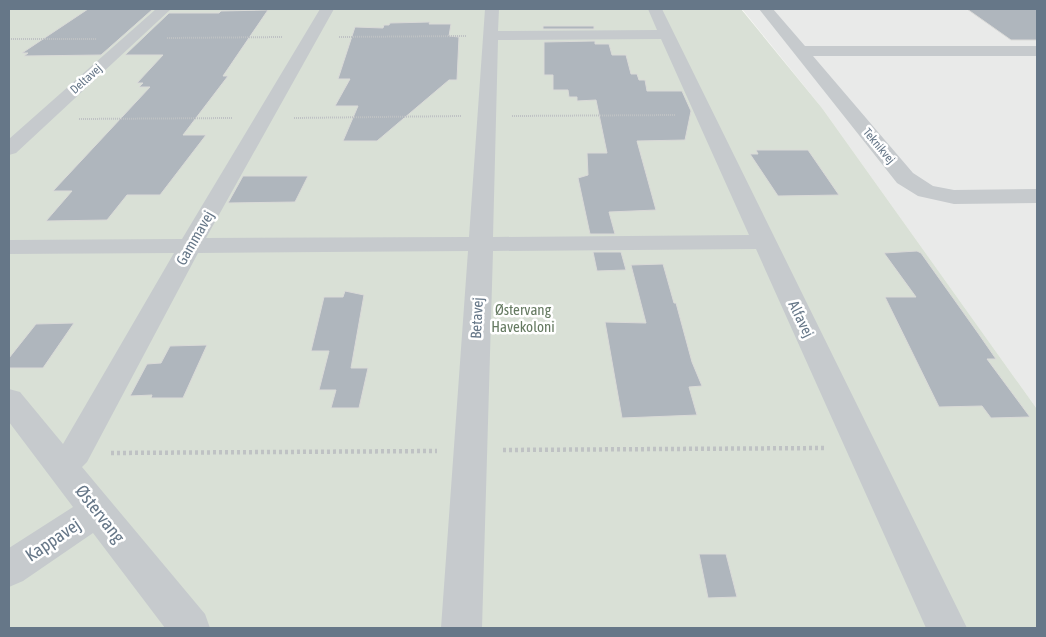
<svg xmlns="http://www.w3.org/2000/svg" width="1046" height="637" font-family="'Asap Condensed',sans-serif">
<style>
.built{fill:#e9eae9}
.green{fill:#d9e0d6}
.building{fill:#afb6bd;stroke:#dadad8}
.lines{fill:none;stroke-linecap:round;stroke-linejoin:round}
.path-far1{stroke:#bfc2c4;stroke-width:2;stroke-dasharray:1 1;stroke-linecap:butt}
.path{stroke:#bfc2c4;stroke-width:4.5;stroke-dasharray:3 3;stroke-linecap:butt}
.minor{fill:#c6cacd;fill-rule:evenodd}
.labels{text-anchor:middle;stroke-width:5;stroke-linejoin:round;paint-order:stroke}
.far-street-label{font-size:12px;fill:#678;stroke:#fff}
.street-label{font-size:15px;fill:#678;stroke:#fff}
.park-label{font-size:15px;fill:#657a61;stroke:#fff}
.near-street-label{font-size:18px;fill:#678;stroke:#fff}
</style>
<rect width="100%" height="100%" fill="#f8f8f5"/>
<!-- built -->
<path class="built" d="M 742,9 L 1037,9 L 1037,409 L 822,108 Z"/>
<!-- green -->
<path class="green" d="M 9,9 L 741,9 L 822,108 L 1037,409 L 1037,628 L 9,628 Z"/>
<!-- building -->
<path class="building" d="M 88,9 L 153,9 L 101,55 L 24,56 L 28,53 L 22,53 Z
M 967,9 L 1037,9 L 1037,40 L 1011,40 Z
M 268,10 L 223,76 L 228,76 L 183,135 L 206,135 L 160,195 L 127,195 L 107,220 L 46,221 L 72,191 L 53,191 L 150,87 L 139,87 L 143,83 L 137,83 L 163,55 L 125,55 L 169,13 L 219,13 L 221,11 Z
M 430,22 L 429,24 L 451,24 L 449,36 L 459,37 L 457,80 L 449,80 L 377,141 L 343,141 L 358,106 L 335,106 L 350,79 L 338,79 L 355,27 L 383,28 L 384,25 L 389,25 L 390,23 Z
M 543,26 L 594,26 L 594,29 L 543,29 Z
M 595,41 L 595,44 L 609,44 L 612,55 L 626,55 L 631,74 L 637,74 L 639,80 L 645,80 L 647,91 L 682,91 L 691,111 L 685,140 L 637,141 L 656,210 L 609,212 L 615,234 L 590,234 L 578,178 L 588,175 L 587,153 L 607,153 L 596,100 L 577,101 L 577,97 L 569,97 L 568,90 L 553,90 L 553,75 L 544,75 L 544,42 Z
M 756,150 L 808,150 L 839,195 L 778,196 L 750,154 L 758,154 Z
M 243,176 L 308,176 L 295,202 L 228,203 Z
M 917,251 L 921,253 L 978,333 L 996,359 L 987,359 L 1030,417 L 991,418 L 982,406 L 939,407 L 885,297 L 916,297 L 884,253 Z
M 593,252 L 621,252 L 626,270 L 597,271 Z
M 663,264 L 674,303 L 676,303 L 692,362 L 702,386 L 689,387 L 697,415 L 622,418 L 605,322 L 646,323 L 631,265 Z
M 345,291 L 364,295 L 351,368 L 368,368 L 359,408 L 331,408 L 336,390 L 319,390 L 329,351 L 311,351 L 324,297 L 343,297 Z
M 74,323 L 43,368 L 9,368 L 9,358 L 36,324 Z
M 207,345 L 183,398 L 151,398 L 152,395 L 130,396 L 147,364 L 161,363 L 170,346 Z
M 699,554 L 726,554 L 737,597 L 708,598 Z"/>
<g class="lines">
<!-- path-far1 -->
<path class="path-far1" d="M 339,37 L 466,36
M 167,38 L 283,37
M 9,39 L 96,39
M 512,116 L 676,115
M 294,118 L 461,116
M 79,119 L 233,118"/>
<!-- path -->
<path class="path" d="M 503,450 L 827,448
M 111,453 L 437,451"/>
<!-- minor -->
<path class="minor" d="M 156,9 L 171,9 L 16,153 L 9,155 L 9,139 Z
M 320,9 L 334,9 L 206,238 L 469,237 L 485,9 L 499,9 L 498,31 L 657,30 L 648,9 L 662,9 L 967,628 L 926,628 L 756,249 L 493,251 L 482,628 L 441,628 L 468,251 L 198,253 L 87,462 L 82,467 L 205,614 L 210,628 L 165,628 L 93,533 L 23,581 L 9,587 L 9,548 L 73,507 L 9,422 L 9,389 L 20,392 L 63,444 L 174,253 L 9,254 L 9,240 L 182,239 ZM 661,39 L 749,235 L 493,237 L 498,40 Z
M 759,9 L 773,9 L 805,46 L 1037,46 L 1037,56 L 813,56 L 913,173 L 933,186 L 954,190 L 1037,189 L 1037,203 L 954,204 L 918,196 L 897,183 Z"/>
</g>
<g class="labels">
<!-- far-street labels -->
<g class="far-street-label">
<text transform="translate(86 79) rotate(-42)" y="4">Deltavej</text>
<text transform="translate(879 146) rotate(50)" y="4">Teknikvej</text>
</g>
<!-- street labels -->
<g class="street-label">
<text transform="translate(195 238) rotate(-60)" y="5">Gammavej</text>
<text transform="translate(477 318) rotate(-87)" y="5">Betavej</text>
<text transform="translate(801 319) rotate(64)" y="5">Alfavej</text>
</g>
<!-- park labels -->
<g class="park-label">
<text x="523" y="315">Østervang<tspan x="523" dy="17">Havekoloni</tspan></text>
</g>
<!-- near-street labels -->
<g class="near-street-label">
<text transform="translate(100 514) rotate(52)" y="6">Østervang</text>
<text transform="translate(53 540) rotate(-34)" y="6">Kappavej</text>
</g>
</g>
<!-- border -->
<rect width="1046" height="637" fill="none" stroke="#667788" stroke-width="20"/>
</svg>
